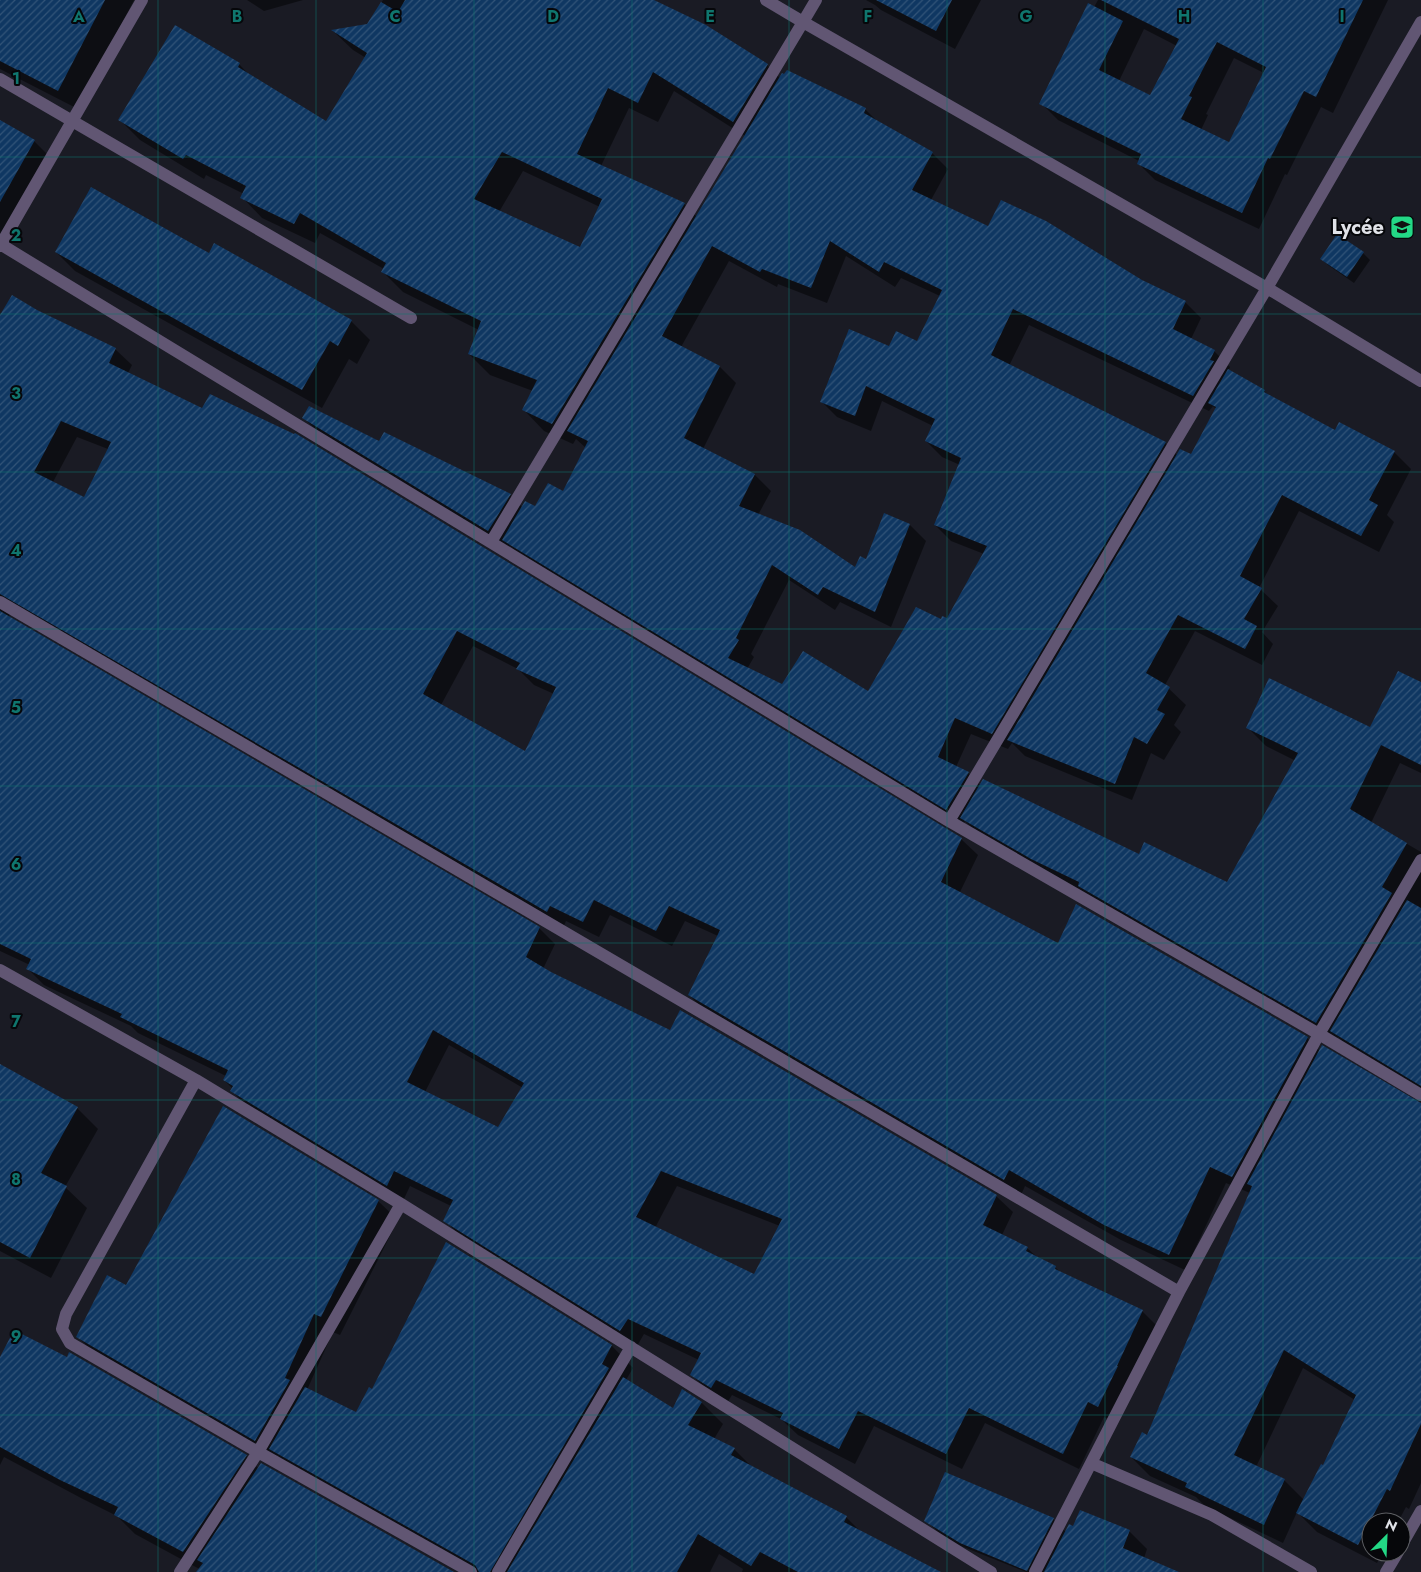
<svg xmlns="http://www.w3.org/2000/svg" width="1421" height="1572" font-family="Jost,sans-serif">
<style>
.shadow{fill:#0007;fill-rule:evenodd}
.building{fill:url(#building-hatch);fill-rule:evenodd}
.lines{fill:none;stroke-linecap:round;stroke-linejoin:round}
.minor{stroke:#615673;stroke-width:12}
.grid{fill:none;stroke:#0f766e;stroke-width:1;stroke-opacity:0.55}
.labels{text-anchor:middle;stroke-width:4;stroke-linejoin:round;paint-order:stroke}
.poi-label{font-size:20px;font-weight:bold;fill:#e0e2e8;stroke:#06070a;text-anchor:end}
.grid-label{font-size:16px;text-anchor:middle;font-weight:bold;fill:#0f766e;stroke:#06070a;stroke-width:4;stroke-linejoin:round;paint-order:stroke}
</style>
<defs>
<pattern id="building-hatch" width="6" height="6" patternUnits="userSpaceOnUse" patternTransform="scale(1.25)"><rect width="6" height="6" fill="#0f3762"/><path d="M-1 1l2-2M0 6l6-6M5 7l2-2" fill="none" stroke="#325478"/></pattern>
</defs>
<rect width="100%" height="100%" fill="#1a1b24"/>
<!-- shadow -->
<path class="shadow" d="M 0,0 L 134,0 L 78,109 L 0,69 Z
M 247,0 L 303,0 L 264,11 Z
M 383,0 L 651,0 L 706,26 L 767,65 L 780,78 L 865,109 L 878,122 L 932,153 L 948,169 L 931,200 L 988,228 L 1142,281 L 1185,302 L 1201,318 L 1191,339 L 1214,351 L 1230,367 L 1228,371 L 1264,391 L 1270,396 L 1336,432 L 1394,452 L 1411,469 L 1387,515 L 1394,522 L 1379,552 L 1299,511 L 1259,588 L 1278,606 L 1262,632 L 1273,644 L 1262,665 L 1195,631 L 1165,685 L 1186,705 L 1174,725 L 1181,732 L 1164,760 L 1151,753 L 1132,800 L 1025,756 L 1012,743 L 1008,749 L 971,734 L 956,767 L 968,773 L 981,786 L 1139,855 L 1227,884 L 1296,761 L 1266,746 L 1247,727 L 1371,728 L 1421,684 L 1421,773 L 1400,763 L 1371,823 L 1421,852 L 1421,1092 L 1351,1050 L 1338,1037 L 1335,1041 L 981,837 L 965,821 L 963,825 L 519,555 L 510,546 L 508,550 L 324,438 L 304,418 L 380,443 L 510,495 L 523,508 L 536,507 L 564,493 L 586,448 L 576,439 L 573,444 L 544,431 L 524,410 L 533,391 L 490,375 L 469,354 L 479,330 L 403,292 L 383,272 L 384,269 L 320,233 L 315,243 L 262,218 L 242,197 L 244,194 L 206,175 L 204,179 L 140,140 L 120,120 L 239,64 L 251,77 L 327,123 L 366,58 L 353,50 L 333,31 L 368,25 ZM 674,91 L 745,136 L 697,217 L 684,204 L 601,166 L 629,108 L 658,122 ZM 523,171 L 600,207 L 581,249 L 499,212 ZM 846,256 L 895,287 L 901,278 L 940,296 L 918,342 L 890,347 L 821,401 L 837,417 L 871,431 L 882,401 L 933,426 L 926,441 L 942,457 L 960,465 L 935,525 L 951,541 L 984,554 L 948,619 L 942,621 L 868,693 L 783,686 L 747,669 L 754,657 L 751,654 L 789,580 L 835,610 L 840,602 L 891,627 L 926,541 L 910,525 L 856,568 L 758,515 L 771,491 L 755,475 L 703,449 L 736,383 L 720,367 L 681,347 L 729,261 L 777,287 L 778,284 L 827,303 ZM 1029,325 L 1209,411 L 1213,406 L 1216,409 L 1191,455 L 1178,456 L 1165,443 L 1009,366 Z
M 866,0 L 981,0 L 955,49 L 881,10 L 875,5 Z
M 1098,0 L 1388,0 L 1333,113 L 1321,107 L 1287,175 L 1285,174 L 1259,229 L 1155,180 L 1138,163 L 1139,161 L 1058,120 L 1041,103 ZM 1144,29 L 1177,46 L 1151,96 L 1119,81 ZM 1234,58 L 1264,73 L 1230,143 L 1201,130 L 1208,115 L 1206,114 Z
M 0,122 L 34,141 L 54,161 L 0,250 Z
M 1338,236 L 1363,253 L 1370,260 L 1354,283 L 1328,265 L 1322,259 Z
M 56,252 L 210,255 L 351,321 L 370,340 L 357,364 L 349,359 L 322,408 L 75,271 Z
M 36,311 L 115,349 L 132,365 L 128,373 L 961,839 L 978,855 L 960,892 L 1059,945 L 1307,1038 L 1320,1051 L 1421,1103 L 1421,1483 L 1409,1509 L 1406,1507 L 1398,1522 L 1371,1522 L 1371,1552 L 1383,1552 L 1377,1563 L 1317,1532 L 1297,1512 L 1283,1543 L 1205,1506 L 1196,1497 L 1150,1476 L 1131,1457 L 1147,1436 L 1250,1193 L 1226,1183 L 1185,1270 L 1121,1240 L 1025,1186 L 1021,1195 L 705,1011 L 689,995 L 718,936 L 685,921 L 672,946 L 610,915 L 599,937 L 566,921 L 563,928 L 12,611 L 8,618 L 539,928 L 555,944 L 543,969 L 996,1196 L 1013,1212 L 1002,1235 L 1027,1248 L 1037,1257 L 1055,1267 L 1062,1274 L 1142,1311 L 1158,1327 L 1114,1422 L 1104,1417 L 1079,1469 L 985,1423 L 962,1469 L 874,1426 L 855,1464 L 798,1435 L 781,1419 L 732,1395 L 727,1403 L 707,1390 L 691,1374 L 699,1360 L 644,1334 L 637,1346 L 461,1237 L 445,1220 L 451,1206 L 410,1186 L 403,1201 L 248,1107 L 232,1091 L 233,1089 L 224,1080 L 226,1076 L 138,1033 L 131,1026 L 44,985 L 28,969 L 30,965 L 0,951 L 0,317 ZM 77,437 L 108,449 L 85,498 L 53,482 ZM 473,646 L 518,669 L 534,685 L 554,694 L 525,753 L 441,705 ZM 449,1045 L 523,1088 L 498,1128 L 425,1092 ZM 677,1186 L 780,1226 L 755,1276 L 655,1228 ZM 1303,1368 L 1355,1400 L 1324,1467 L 1304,1500 L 1284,1480 L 1256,1467 Z
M 0,1065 L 77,1108 L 98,1129 L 65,1187 L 87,1208 L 51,1278 L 0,1251 Z
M 223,1107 L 378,1201 L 398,1220 L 340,1335 L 333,1332 L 307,1390 L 357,1414 L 373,1391 L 447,1244 L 612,1346 L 633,1368 L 626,1380 L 674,1410 L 702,1403 L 723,1424 L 714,1439 L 734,1449 L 753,1468 L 846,1517 L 861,1532 L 928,1572 L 742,1572 L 743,1569 L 719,1554 L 710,1572 L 473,1572 L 292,1470 L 277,1455 L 274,1459 L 97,1356 L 78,1337 L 127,1287 Z
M 0,1360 L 246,1456 L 258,1468 L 452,1572 L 208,1572 L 203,1571 L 135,1534 L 117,1516 L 81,1498 L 4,1457 L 0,1465 Z
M 1053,1519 L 1066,1532 L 1074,1527 L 1129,1531 L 1147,1549 L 1144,1558 L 1177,1572 L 1026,1572 L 951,1542 L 940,1534 L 926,1520 Z"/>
<!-- building -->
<path class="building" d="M 0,0 L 105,0 L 58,91 L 0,61 Z
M 405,0 L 654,0 L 706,25 L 768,64 L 733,122 L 653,72 L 638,103 L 608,88 L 577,154 L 685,203 L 552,424 L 522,410 L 537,380 L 468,354 L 481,321 L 381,272 L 386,263 L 300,213 L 294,224 L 240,198 L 246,186 L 186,155 L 183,159 L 118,120 L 175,25 L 240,63 L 238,67 L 326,121 L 367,53 L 331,30 L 367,24 L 381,2 L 398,12 ZM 502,152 L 602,199 L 580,247 L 474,199 Z
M 876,0 L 952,0 L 936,31 Z
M 1101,0 L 1363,0 L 1316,97 L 1304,91 L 1270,159 L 1268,158 L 1242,213 L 1137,164 L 1141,154 L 1039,104 L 1088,3 L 1123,21 L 1099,70 L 1150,95 L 1179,39 ZM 1217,42 L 1266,67 L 1229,142 L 1181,119 L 1192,97 L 1189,96 Z
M 787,70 L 866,108 L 864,113 L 933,152 L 912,190 L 988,226 L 1001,200 L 1046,221 L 1142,280 L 1186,301 L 1173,329 L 1215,350 L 1210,360 L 1214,361 L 1193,396 L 1013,309 L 991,355 L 1166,442 L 992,734 L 955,718 L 938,757 L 969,772 L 946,810 L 502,540 L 525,501 L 535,506 L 548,483 L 563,491 L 588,441 L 567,431 L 782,73 L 784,74 ZM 830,241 L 879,272 L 884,262 L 942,290 L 917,341 L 896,331 L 889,346 L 849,329 L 820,402 L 855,416 L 866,386 L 935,419 L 925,441 L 961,458 L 934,525 L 987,546 L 947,618 L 942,616 L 941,619 L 916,607 L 868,691 L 803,651 L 782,684 L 728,658 L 739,640 L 736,638 L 772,565 L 818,595 L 823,587 L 875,612 L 910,524 L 884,513 L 866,559 L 860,556 L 855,567 L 800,530 L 739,506 L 755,474 L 684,438 L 720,366 L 662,336 L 712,246 L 760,272 L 762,269 L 811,288 Z
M 0,120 L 35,140 L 0,202 Z
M 91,187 L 209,253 L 214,243 L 352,320 L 338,346 L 330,341 L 302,390 L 55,252 Z
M 1337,234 L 1364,252 L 1347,277 L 1320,259 Z
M 12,295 L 37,310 L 116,348 L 109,363 L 202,408 L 210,394 L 294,434 L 295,433 L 962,838 L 941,882 L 1058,943 L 1076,904 L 1308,1037 L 1232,1177 L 1210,1167 L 1169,1255 L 1104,1225 L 1009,1170 L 1004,1180 L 688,995 L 720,930 L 669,906 L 656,931 L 594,900 L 583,922 L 550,906 L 547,912 L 0,594 L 0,315 ZM 61,421 L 111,442 L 84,497 L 34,472 ZM 457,631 L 520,663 L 516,669 L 556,687 L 525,751 L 423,694 Z
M 1228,369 L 1265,390 L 1264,392 L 1335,430 L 1339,422 L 1395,451 L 1369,500 L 1378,505 L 1361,536 L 1282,495 L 1240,576 L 1262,588 L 1244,619 L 1257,626 L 1245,649 L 1178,615 L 1146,673 L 1170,687 L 1157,710 L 1165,714 L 1147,744 L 1134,737 L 1115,784 L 1007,740 L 1180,449 L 1191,454 L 1216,407 L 1208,403 Z
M 309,406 L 379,441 L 384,432 L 511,494 L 488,531 L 302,418 Z
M 0,611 L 540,927 L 526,957 L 551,972 L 670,1030 L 680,1010 L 997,1195 L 983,1225 L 1028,1247 L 1026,1251 L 1056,1266 L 1055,1269 L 1143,1310 L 1117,1366 L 1118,1366 L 1098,1407 L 1088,1402 L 1063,1454 L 969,1408 L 946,1454 L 858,1411 L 839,1449 L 780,1419 L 783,1413 L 716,1380 L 711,1388 L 690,1375 L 701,1353 L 628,1319 L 620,1331 L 443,1221 L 453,1200 L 394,1171 L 387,1186 L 230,1091 L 233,1086 L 223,1080 L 228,1070 L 120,1017 L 122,1014 L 26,969 L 31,959 L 0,944 ZM 433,1030 L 524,1083 L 498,1127 L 407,1082 ZM 661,1171 L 782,1219 L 754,1274 L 636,1217 Z
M 1398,671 L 1421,682 L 1421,765 L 1381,745 L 1350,809 L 1407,843 L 1382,887 L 1392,893 L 1316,1023 L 1078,886 L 1079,882 L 1031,859 L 960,818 L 983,779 L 1139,854 L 1144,842 L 1227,882 L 1298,753 L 1246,728 L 1269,678 L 1370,727 Z
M 1407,900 L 1421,908 L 1421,1086 L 1330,1031 Z
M 1322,1045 L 1421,1103 L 1421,1424 L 1390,1491 L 1387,1489 L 1358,1545 L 1296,1513 L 1321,1464 L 1323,1465 L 1356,1395 L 1284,1350 L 1234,1455 L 1285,1479 L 1264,1525 L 1185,1487 L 1187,1483 L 1130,1457 L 1142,1432 L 1147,1435 L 1252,1186 L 1247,1184 Z
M 0,1064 L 78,1107 L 41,1173 L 67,1186 L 30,1258 L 0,1242 Z
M 223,1106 L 379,1200 L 321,1317 L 314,1314 L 285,1378 L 290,1380 L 255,1441 L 76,1337 L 107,1275 L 126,1285 Z
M 446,1242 L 612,1345 L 602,1364 L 609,1368 L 490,1572 L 479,1572 L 475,1565 L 269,1449 L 305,1387 L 356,1412 L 369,1387 L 372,1389 Z
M 14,1330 L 67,1357 L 69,1352 L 247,1455 L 183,1552 L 114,1515 L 118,1507 L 60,1480 L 0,1447 L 0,1357 Z
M 623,1377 L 673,1408 L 682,1389 L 702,1402 L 688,1425 L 735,1448 L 731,1455 L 847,1516 L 844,1522 L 941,1572 L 798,1572 L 760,1552 L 751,1566 L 698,1534 L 677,1572 L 507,1572 Z
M 261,1463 L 454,1572 L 196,1572 L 203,1563 L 197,1560 Z
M 945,1472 L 1054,1518 L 1027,1571 L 960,1543 L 924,1521 Z
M 1080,1510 L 1130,1530 L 1123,1548 L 1179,1572 L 1044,1572 L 1069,1524 L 1073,1526 Z"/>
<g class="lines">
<!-- minor -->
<path class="minor" d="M 816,0 L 803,22 L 1267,288 L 1421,22
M 0,79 L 411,318
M 0,244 L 949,821 L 1319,1034 L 1421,860
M 0,246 L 142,0
M 491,542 L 803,22 L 766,0
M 0,602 L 1179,1292 L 1319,1034 L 1421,1095
M 949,821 L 1267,288 L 1421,381
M 0,970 L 196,1080 L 401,1204 L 991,1572
M 196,1080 L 66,1314 L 62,1329 L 70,1343 L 258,1452 L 471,1572
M 1091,1463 L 1212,1515 L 1311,1572
M 1401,1546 L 1421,1511
M 180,1572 L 258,1452 L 401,1204
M 498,1572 L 631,1347
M 1035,1572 L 1179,1292
M 1386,1572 L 1398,1552"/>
</g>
<!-- grid -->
<path class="grid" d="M 158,0 L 158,1572M 316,0 L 316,1572M 474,0 L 474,1572M 632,0 L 632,1572M 789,0 L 789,1572M 947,0 L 947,1572M 1105,0 L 1105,1572M 1263,0 L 1263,1572M 0,157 L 1421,157M 0,314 L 1421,314M 0,472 L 1421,472M 0,629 L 1421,629M 0,786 L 1421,786M 0,943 L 1421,943M 0,1100 L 1421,1100M 0,1258 L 1421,1258M 0,1415 L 1421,1415"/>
<!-- icons -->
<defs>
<g id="school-square" transform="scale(1.25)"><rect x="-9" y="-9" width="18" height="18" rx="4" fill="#23d886" stroke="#06070a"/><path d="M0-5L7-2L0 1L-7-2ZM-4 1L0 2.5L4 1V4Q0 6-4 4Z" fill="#111"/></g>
</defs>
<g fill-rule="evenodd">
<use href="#school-square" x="1402" y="227"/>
</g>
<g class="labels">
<!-- poi labels -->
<g class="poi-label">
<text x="1384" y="234">Lycée</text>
</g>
</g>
<g class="grid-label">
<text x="79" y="22">A</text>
<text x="237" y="22">B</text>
<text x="395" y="22">C</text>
<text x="553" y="22">D</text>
<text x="710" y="22">E</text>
<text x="868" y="22">F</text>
<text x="1026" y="22">G</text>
<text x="1184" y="22">H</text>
<text x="1342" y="22">I</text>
<text x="16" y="84">1</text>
<text x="16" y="241">2</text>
<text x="16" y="399">3</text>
<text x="16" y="556">4</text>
<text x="16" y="713">5</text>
<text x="16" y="870">6</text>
<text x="16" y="1027">7</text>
<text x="16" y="1185">8</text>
<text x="16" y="1342">9</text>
</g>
<!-- north arrow -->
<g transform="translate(1386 1537) rotate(24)"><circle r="24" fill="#06070a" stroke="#5d5f63"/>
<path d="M0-4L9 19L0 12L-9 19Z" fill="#23d886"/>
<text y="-8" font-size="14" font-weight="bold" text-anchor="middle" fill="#e0e2e8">N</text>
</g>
</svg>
